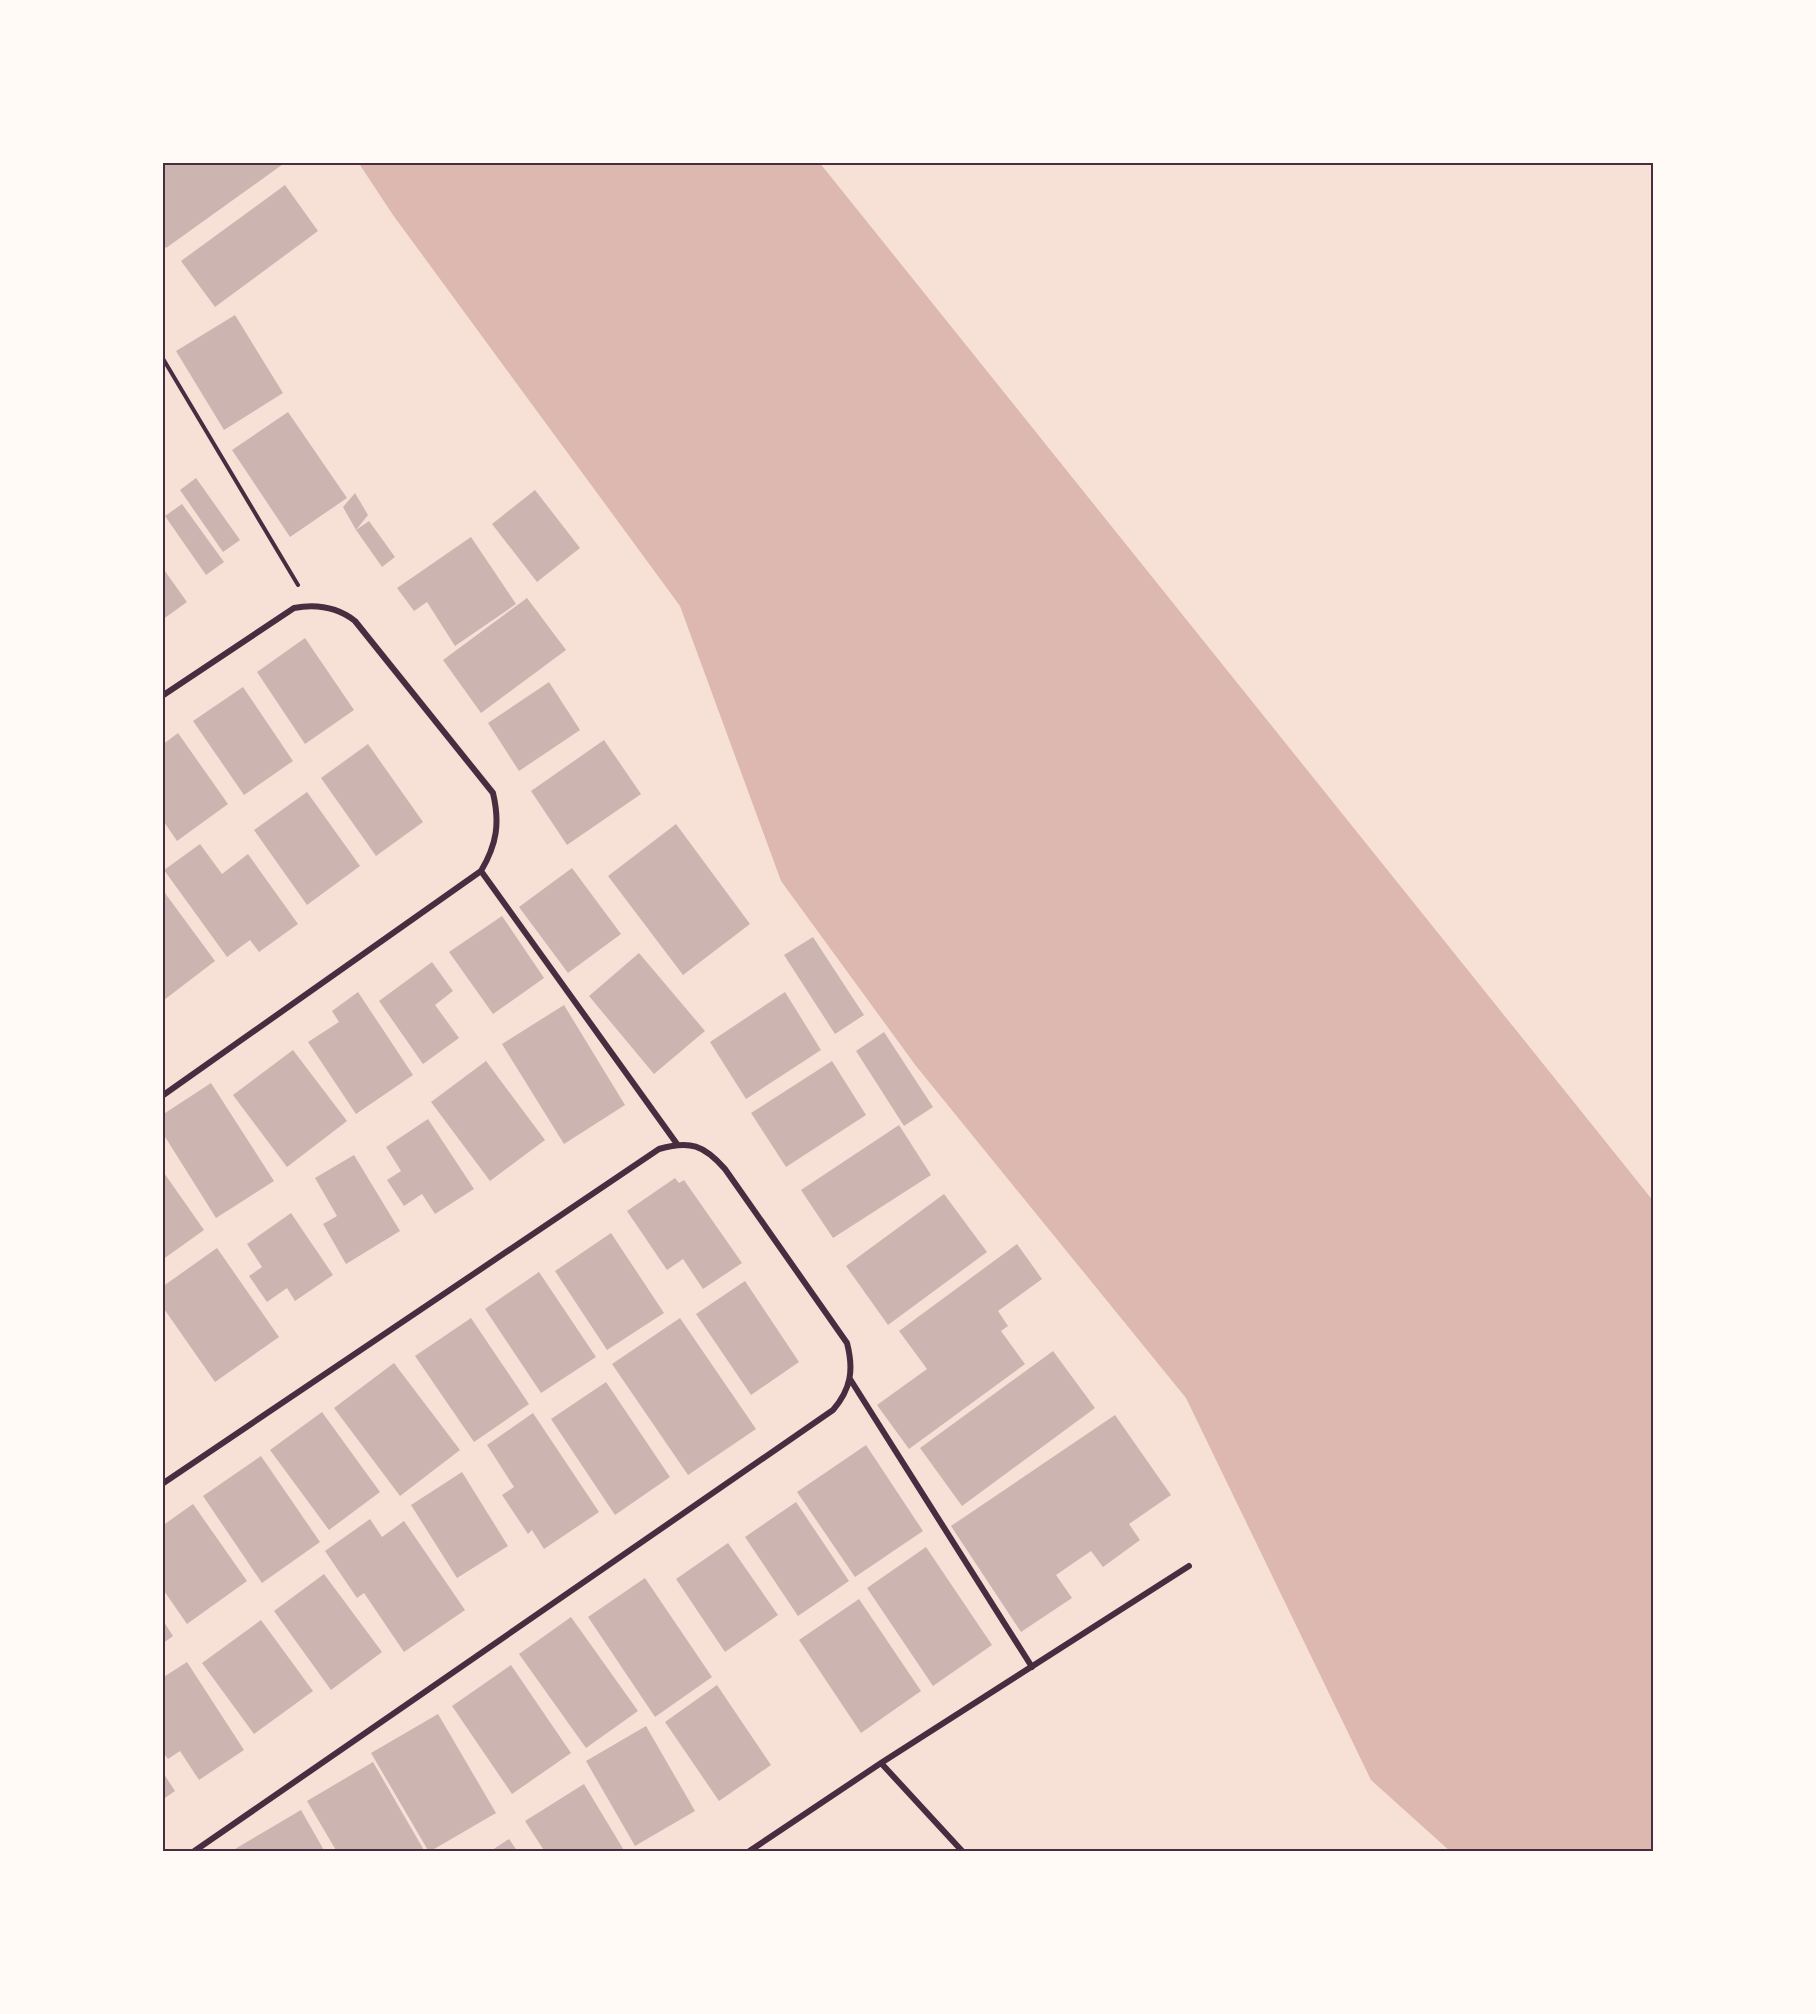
<svg xmlns="http://www.w3.org/2000/svg" width="1816" height="2014" font-family="Arial,sans-serif">
<style>
.water{fill:#dcb8b0}
.building{fill:#ccb4b1}
.lines{fill:none;stroke-linecap:round;stroke-linejoin:round}
.path{stroke:#4a2c40;stroke-width:4}
.minor{stroke:#4a2c40;stroke-width:6}
.neatline{fill:none;stroke:#4a2c40;stroke-width:2}
</style>
<rect width="100%" height="100%" fill="#f7e1d7"/>
<!-- water -->
<path class="water" d="M 358,162 L 819,162 L 1654,1202 L 1654,1852 L 1451,1852 L 1371,1780 L 1186,1398 L 916,1066 L 781,881 L 680,606 L 393,215 Z"/>
<!-- building -->
<path class="building" d="M 162,162 L 286,162 L 166,248 L 162,242 Z
M 285,185 L 318,231 L 215,307 L 181,261 Z
M 235,315 L 283,393 L 224,430 L 176,351 Z
M 288,412 L 347,498 L 290,537 L 232,450 Z
M 196,478 L 240,540 L 223,552 L 180,490 Z
M 535,490 L 580,548 L 537,582 L 492,524 Z
M 355,493 L 368,515 L 356,530 L 369,521 L 395,557 L 382,567 L 356,530 L 343,507 Z
M 182,504 L 224,562 L 206,575 L 165,516 Z
M 471,537 L 516,604 L 455,646 L 427,602 L 414,611 L 397,588 Z
M 162,567 L 187,602 L 162,620 Z
M 527,598 L 566,650 L 481,713 L 443,660 Z
M 305,638 L 354,710 L 305,744 L 257,672 Z
M 549,682 L 580,730 L 519,771 L 488,723 Z
M 243,687 L 293,761 L 244,795 L 193,721 Z
M 178,733 L 228,804 L 177,841 L 162,819 L 162,745 Z
M 604,740 L 641,794 L 567,845 L 531,791 Z
M 368,744 L 423,822 L 376,856 L 321,778 Z
M 307,792 L 360,866 L 307,905 L 254,830 Z
M 676,824 L 750,924 L 683,975 L 608,876 Z
M 200,844 L 222,874 L 248,854 L 298,924 L 259,952 L 250,940 L 227,957 L 164,870 Z
M 572,868 L 621,934 L 568,973 L 519,907 Z
M 162,889 L 215,961 L 164,1000 L 162,998 Z
M 502,916 L 544,978 L 493,1014 L 449,952 Z
M 813,937 L 864,1015 L 835,1034 L 784,955 Z
M 639,953 L 705,1031 L 654,1074 L 589,996 Z
M 432,962 L 453,991 L 435,1005 L 459,1038 L 423,1064 L 379,1001 Z
M 358,992 L 413,1075 L 356,1114 L 308,1042 L 339,1022 L 332,1011 Z
M 785,992 L 821,1050 L 746,1099 L 710,1042 Z
M 564,1005 L 625,1105 L 564,1144 L 502,1044 Z
M 884,1032 L 933,1107 L 904,1126 L 856,1051 Z
M 293,1050 L 347,1121 L 287,1167 L 233,1095 Z
M 486,1061 L 545,1140 L 490,1181 L 431,1102 Z
M 832,1061 L 866,1115 L 786,1167 L 751,1113 Z
M 211,1083 L 274,1181 L 216,1218 L 162,1132 L 162,1115 Z
M 428,1119 L 474,1189 L 435,1214 L 422,1194 L 404,1206 L 387,1180 L 401,1171 L 386,1147 Z
M 899,1125 L 931,1175 L 833,1238 L 801,1190 Z
M 354,1155 L 400,1231 L 346,1264 L 323,1224 L 337,1216 L 315,1178 Z
M 162,1170 L 204,1230 L 162,1260 Z
M 675,1178 L 679,1183 L 684,1180 L 742,1263 L 703,1289 L 683,1259 L 667,1270 L 627,1211 Z
M 944,1194 L 987,1252 L 888,1325 L 846,1266 Z
M 291,1213 L 333,1275 L 295,1301 L 287,1288 L 267,1302 L 249,1276 L 262,1267 L 247,1244 Z
M 611,1233 L 664,1313 L 607,1350 L 555,1271 Z
M 1017,1244 L 1042,1279 L 998,1311 L 1008,1326 L 1001,1331 L 1025,1364 L 909,1449 L 877,1405 L 927,1369 L 899,1331 Z
M 217,1248 L 279,1337 L 215,1382 L 162,1306 L 162,1287 Z
M 539,1272 L 596,1357 L 541,1393 L 485,1309 Z
M 745,1281 L 799,1362 L 751,1395 L 696,1314 Z
M 471,1318 L 529,1404 L 474,1442 L 415,1356 Z
M 680,1318 L 756,1429 L 688,1475 L 612,1364 Z
M 1053,1351 L 1095,1408 L 962,1506 L 920,1448 Z
M 394,1363 L 460,1450 L 400,1496 L 334,1408 Z
M 606,1382 L 670,1477 L 615,1515 L 551,1419 Z
M 322,1412 L 380,1492 L 329,1530 L 270,1450 Z
M 533,1413 L 599,1512 L 544,1549 L 532,1530 L 528,1534 L 502,1495 L 514,1487 L 487,1445 Z
M 1115,1415 L 1171,1495 L 1129,1524 L 1140,1540 L 1103,1567 L 1091,1551 L 1056,1575 L 1072,1598 L 1021,1632 L 951,1526 Z
M 866,1445 L 923,1531 L 855,1577 L 797,1492 Z
M 261,1456 L 320,1542 L 262,1583 L 203,1496 Z
M 462,1472 L 508,1546 L 457,1578 L 411,1505 Z
M 796,1502 L 849,1581 L 798,1616 L 745,1537 Z
M 193,1504 L 247,1581 L 187,1624 L 162,1588 L 162,1526 Z
M 370,1519 L 382,1537 L 404,1521 L 465,1610 L 404,1652 L 364,1593 L 357,1598 L 325,1551 Z
M 728,1543 L 778,1615 L 725,1652 L 676,1579 Z
M 926,1547 L 992,1645 L 933,1686 L 867,1588 Z
M 324,1574 L 382,1652 L 331,1690 L 274,1611 Z
M 645,1578 L 712,1677 L 655,1717 L 588,1617 Z
M 859,1599 L 921,1691 L 861,1733 L 799,1640 Z
M 571,1617 L 638,1711 L 586,1748 L 519,1654 Z
M 162,1619 L 173,1636 L 162,1644 Z
M 261,1620 L 313,1691 L 254,1734 L 202,1663 Z
M 187,1662 L 244,1750 L 199,1780 L 180,1751 L 168,1759 L 162,1751 L 162,1732 L 165,1729 L 162,1724 L 162,1678 Z
M 511,1665 L 571,1753 L 512,1794 L 452,1706 Z
M 717,1685 L 771,1765 L 719,1801 L 665,1722 Z
M 438,1714 L 496,1813 L 429,1852 L 371,1753 Z
M 646,1726 L 695,1811 L 635,1846 L 586,1761 Z
M 373,1762 L 425,1852 L 337,1852 L 307,1801 Z
M 162,1771 L 175,1791 L 162,1800 Z
M 584,1784 L 625,1852 L 545,1852 L 525,1821 Z
M 301,1810 L 325,1852 L 230,1852 Z
M 509,1839 L 518,1852 L 489,1852 Z"/>
<g class="lines">
<!-- path -->
<path class="path" d="M 162,357 L 298,585"/>
<!-- minor -->
<path class="minor" d="M 162,696 L 294,608 C 316,604 337,607 355,621 L 493,793 C 500,823 497,844 481,871 L 162,1096
M 481,871 L 677,1144
M 850,1379 L 1032,1667
M 162,1484 L 659,1149 C 690,1140 704,1145 725,1169 L 847,1343 C 854,1370 851,1389 833,1410 L 193,1852
M 881,1763 L 963,1852
M 748,1852 L 881,1763 L 1189,1566"/>
</g>
<!-- border -->
<rect width="1816" height="2014" fill="none" stroke="#fffaf5" stroke-width="327"/>
<rect x="164" y="164" width="1488" height="1686" class="neatline"/>
</svg>
